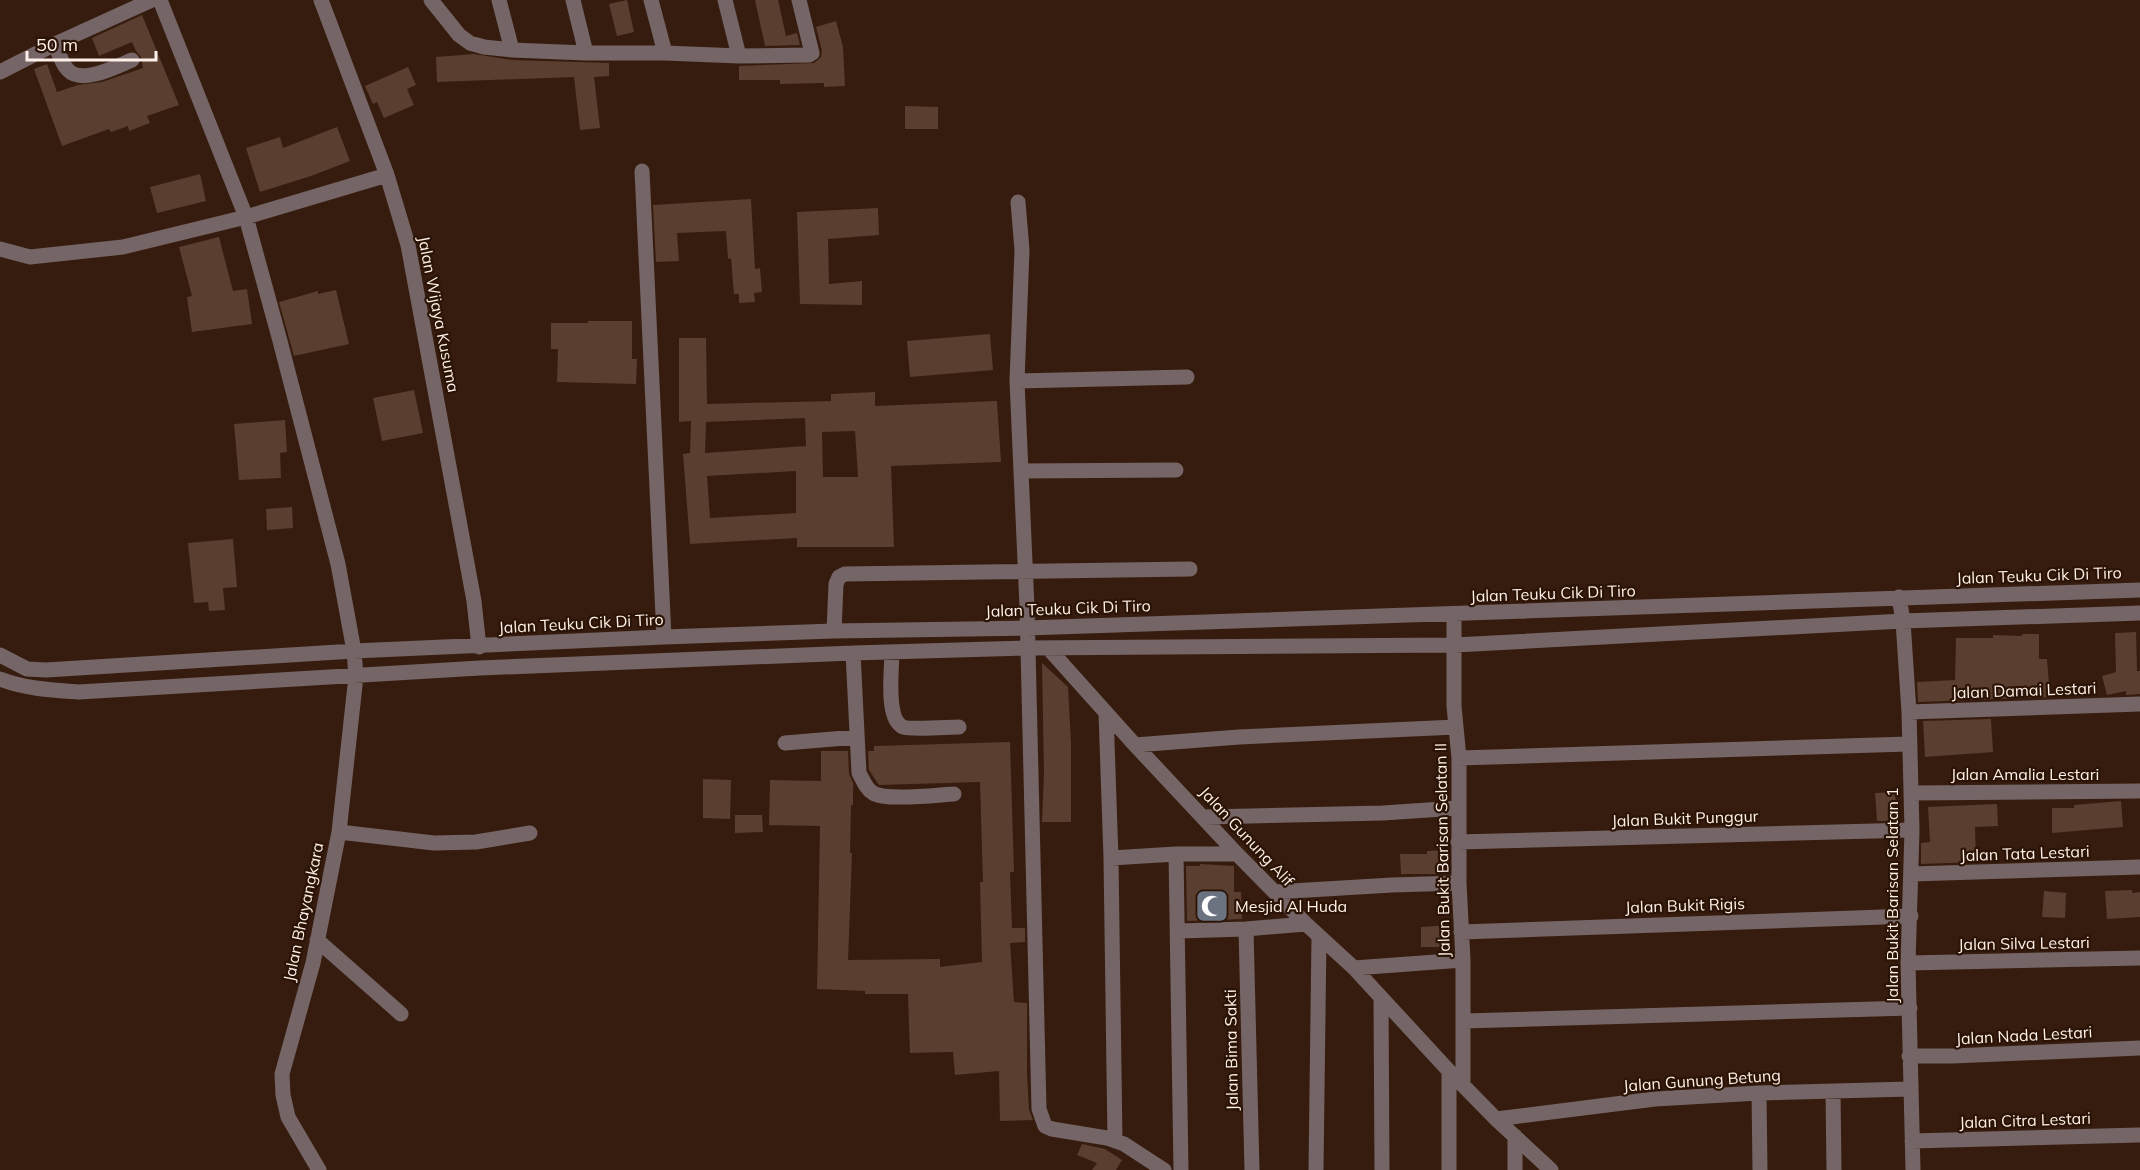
<svg xmlns="http://www.w3.org/2000/svg" width="2140" height="1170" font-family="Mulish,sans-serif">
<style>
.building{fill:#5a3e2f;fill-rule:evenodd}
.lines{fill:none;stroke-linecap:round;stroke-linejoin:round}
.minor{stroke:#756566;stroke-width:15}
.labels{text-anchor:middle;stroke-width:4.5;stroke-linejoin:round;paint-order:stroke}
.street-label{font-size:16px;fill:#fef0e9;stroke:#2b1305}
.poi-label{font-size:16px;fill:#fef0e9;stroke:#2b1305;text-anchor:start}
</style>
<rect width="100%" height="100%" fill="#361c0e"/>
<!-- building -->
<path class="building" d="M 627,0 L 634,32 L 617,36 L 609,4 Z
M 755,0 L 778,0 L 786,36 L 797,33 L 800,45 L 765,46 Z
M 142,15 L 179,105 L 147,116 L 150,123 L 129,131 L 128,126 L 111,132 L 109,129 L 62,146 L 34,69 L 47,64 L 57,92 L 78,85 L 102,82 L 143,68 L 141,57 L 136,51 L 132,42 L 99,56 L 92,38 Z
M 836,21 L 843,47 L 845,86 L 824,87 L 824,83 L 780,84 L 780,80 L 739,80 L 739,66 L 814,63 L 821,57 L 822,51 L 816,27 Z
M 474,54 L 512,60 L 609,63 L 609,76 L 594,77 L 600,128 L 580,130 L 574,77 L 437,82 L 436,57 Z
M 408,67 L 416,85 L 407,89 L 414,105 L 384,118 L 377,102 L 373,104 L 365,86 Z
M 905,106 L 938,107 L 938,129 L 905,129 Z
M 337,127 L 350,161 L 311,176 L 260,192 L 246,148 L 280,137 L 283,148 Z
M 200,174 L 206,201 L 157,213 L 150,187 Z
M 751,199 L 755,269 L 760,268 L 762,292 L 754,293 L 755,302 L 739,303 L 739,294 L 734,294 L 731,258 L 728,259 L 726,231 L 677,233 L 679,261 L 656,262 L 653,205 Z
M 878,208 L 879,235 L 828,239 L 829,284 L 862,281 L 862,305 L 800,304 L 797,212 Z
M 219,237 L 233,291 L 247,289 L 252,324 L 192,332 L 187,297 L 192,296 L 179,247 Z
M 336,290 L 349,344 L 294,356 L 279,302 L 318,291 L 318,294 Z
M 588,321 L 632,321 L 632,359 L 637,359 L 636,384 L 557,382 L 558,349 L 551,349 L 551,323 L 588,323 Z
M 990,334 L 993,370 L 910,377 L 907,341 Z
M 679,338 L 706,338 L 707,404 L 831,401 L 831,394 L 875,392 L 875,406 L 997,401 L 1001,462 L 891,466 L 894,547 L 797,547 L 797,538 L 690,544 L 683,454 L 690,453 L 691,421 L 679,422 ZM 805,418 L 806,446 L 705,453 L 706,422 ZM 855,431 L 858,477 L 823,477 L 822,432 ZM 796,471 L 796,513 L 710,518 L 707,476 Z
M 414,390 L 423,433 L 382,441 L 373,398 Z
M 285,420 L 287,452 L 280,453 L 281,478 L 239,480 L 234,424 Z
M 292,507 L 293,528 L 267,530 L 266,509 Z
M 233,539 L 237,587 L 223,588 L 225,610 L 209,611 L 208,602 L 194,603 L 188,543 Z
M 2136,632 L 2137,671 L 2140,671 L 2140,694 L 2126,695 L 2126,691 L 2107,695 L 2102,676 L 2116,672 L 2115,633 Z
M 2022,634 L 2039,634 L 2039,659 L 2047,659 L 2050,697 L 1918,702 L 1917,682 L 1955,680 L 1956,638 L 1993,638 L 1993,635 L 2022,636 Z
M 1042,663 L 1068,687 L 1071,742 L 1071,822 L 1042,822 L 1044,772 Z
M 1991,719 L 1993,752 L 1925,757 L 1923,721 Z
M 1010,742 L 1014,872 L 1010,872 L 1012,928 L 1025,928 L 1025,942 L 1010,943 L 1014,1002 L 1027,1003 L 1027,1074 L 1029,1110 L 1033,1120 L 1000,1121 L 999,1071 L 955,1075 L 953,1052 L 910,1053 L 908,994 L 865,994 L 865,991 L 817,989 L 820,826 L 769,825 L 770,780 L 821,781 L 821,751 L 848,751 L 849,774 L 854,785 L 853,785 L 853,805 L 851,805 L 850,853 L 852,853 L 848,960 L 940,959 L 940,967 L 982,962 L 980,882 L 983,882 L 980,782 L 879,785 L 869,770 L 868,751 L 874,751 L 874,746 Z
M 703,779 L 731,780 L 730,819 L 703,818 Z
M 1895,792 L 1897,821 L 1877,821 L 1875,793 Z
M 2121,801 L 2123,827 L 2052,833 L 2052,808 L 2074,808 L 2074,805 Z
M 1997,804 L 1998,826 L 1975,827 L 1976,862 L 1921,864 L 1921,843 L 1930,842 L 1928,807 Z
M 735,815 L 762,815 L 763,832 L 735,833 Z
M 1449,850 L 1449,874 L 1401,874 L 1400,854 L 1427,854 L 1427,851 Z
M 1200,864 L 1234,866 L 1234,892 L 1241,892 L 1242,919 L 1187,921 L 1186,866 L 1200,866 Z
M 2132,890 L 2132,893 L 2140,892 L 2140,917 L 2107,919 L 2105,891 Z
M 2044,891 L 2066,893 L 2065,918 L 2042,917 Z
M 1450,925 L 1450,947 L 1421,947 L 1421,927 Z
M 1082,1144 L 1105,1149 L 1122,1160 L 1116,1170 L 1092,1170 L 1097,1163 L 1077,1155 Z"/>
<g class="lines">
<!-- minor -->
<path class="minor" d="M 160,0 L 246,217 L 280,341 L 338,564 L 354,651 L 356,676 L 339,832 L 313,963 L 282,1074 L 283,1095 L 288,1117 L 319,1170
M 321,0 L 387,175 L 408,245 L 474,601 L 479,647
M 431,0 L 459,35 L 470,43 L 484,47 L 512,50 L 586,53 L 665,53 L 739,56 L 809,55 L 812,53 L 799,0
M 499,0 L 512,50
M 573,0 L 586,53
M 651,0 L 665,53
M 725,0 L 739,56
M 55,44 C 58,52 62,64 68,70 C 82,85 117,66 132,60
M 0,72 L 55,44 L 152,0
M 642,171 L 664,637
M 1018,202 L 1022,250 L 1017,381 L 1027,607 L 1039,1109 L 1045,1126 L 1052,1129 L 1107,1138 L 1124,1144 L 1164,1170
M 0,249 L 30,257 L 123,247 L 246,217 L 387,175
M 1017,381 L 1187,377
M 1021,471 L 1176,470
M 1899,597 L 1903,621 L 1909,712 L 1912,830 L 1908,963 L 1913,1170
M 1454,614 L 1454,706 L 1459,758 L 1459,883 L 1463,960 L 1463,1085
M 834,631 L 836,584 L 839,577 L 845,574 L 1190,569
M 1049,649 L 1135,745 L 1237,854 L 1306,924 L 1354,968 L 1449,1071 L 1496,1119 L 1551,1170
M 892,652 C 892,669 885,719 903,727 C 912,730 948,727 959,727
M 853,653 L 859,773 C 863,780 866,789 873,793 C 886,801 936,795 954,794
M 0,655 L 27,669 L 46,670 L 354,651 L 664,637 L 834,631 L 1027,628 L 2140,590
M 0,679 C 26,689 52,690 79,692 L 480,668 L 853,653 L 1028,648 L 1455,645 L 1903,621 L 2140,613
M 1909,712 L 2140,704
M 1106,713 L 1111,858 L 1115,1141
M 785,743 L 857,737
M 1135,745 L 1239,737 L 1456,727
M 1459,758 L 1909,744
M 1911,793 L 2140,791
M 1204,817 L 1383,813 L 1458,808
M 339,832 L 434,843 L 476,842 L 530,833
M 1458,842 L 1912,830
M 1176,854 L 1181,1170
M 1111,858 L 1176,854 L 1237,854
M 1911,874 L 2140,867
M 1275,892 L 1392,885 L 1459,883
M 1246,929 L 1252,1170
M 1178,931 L 1246,929 L 1306,924
M 1461,932 L 1911,916
M 317,940 L 401,1014
M 1908,963 L 2140,958
M 1354,968 L 1463,960
M 1381,997 L 1382,1170
M 1463,1021 L 1910,1008
M 1909,1056 L 1953,1056 L 2140,1048
M 1449,1071 L 1449,1170
M 1833,1092 L 1834,1170
M 1759,1093 L 1760,1170
M 1496,1119 L 1655,1099 L 1759,1093 L 1910,1089
M 1515,1136 L 1515,1170
M 1912,1141 L 2140,1135
M 1316,1170 L 1319,936"/>
</g>
<!-- icons -->
<defs>
<g id="mosque-square" transform="scale(1.725)"><rect x="-9" y="-9" width="18" height="18" rx="4" fill="#6b7280" stroke="#2b1305"/><path d="M3.5-4.9A6 6 0 1 0 3.5 4.9A5 5 0 1 1 3.5-4.9Z" fill="#fff"/></g>
</defs>
<g fill-rule="evenodd">
<use href="#mosque-square" x="1212" y="906"/>
</g>
<g class="labels">
<!-- street labels -->
<g class="street-label">
<text transform="translate(439 314) rotate(79)" y="6">Jalan Wijaya Kusuma</text>
<text transform="translate(2039 575) rotate(-2)" y="6">Jalan Teuku Cik Di Tiro</text>
<text transform="translate(1553 593) rotate(-2)" y="6">Jalan Teuku Cik Di Tiro</text>
<text transform="translate(1068 608) rotate(-2)" y="6">Jalan Teuku Cik Di Tiro</text>
<text transform="translate(581 623) rotate(-3)" y="6">Jalan Teuku Cik Di Tiro</text>
<text transform="translate(2024 690) rotate(-2)" y="6">Jalan Damai Lestari</text>
<text x="2025" y="780">Jalan Amalia Lestari</text>
<text transform="translate(1685 818) rotate(-2)" y="6">Jalan Bukit Punggur</text>
<text transform="translate(1247 836) rotate(47)" y="6">Jalan Gunung Alif</text>
<text transform="translate(1442 850) rotate(-91)" y="6">Jalan Bukit Barisan Selatan II</text>
<text transform="translate(2025 853) rotate(-2)" y="6">Jalan Tata Lestari</text>
<text transform="translate(1892 895) rotate(-90)" y="6">Jalan Bukit Barisan Selatan 1</text>
<text transform="translate(1685 905) rotate(-2)" y="6">Jalan Bukit Rigis</text>
<text transform="translate(303 912) rotate(-78)" y="6">Jalan Bhayangkara</text>
<text transform="translate(2024 943) rotate(-1)" y="6">Jalan Silva Lestari</text>
<text transform="translate(2024 1035) rotate(-3)" y="6">Jalan Nada Lestari</text>
<text transform="translate(1231 1050) rotate(-91)" y="6">Jalan Bima Sakti</text>
<text transform="translate(1702 1080) rotate(-4)" y="6">Jalan Gunung Betung</text>
<text transform="translate(2025 1120) rotate(-2)" y="6">Jalan Citra Lestari</text>
</g>
<!-- poi labels -->
<g class="poi-label">
<text x="1235" y="912">Mesjid Al Huda</text>
</g>
</g>
<!-- scale -->
<path d="M27 51v9h129v-9" fill="none" stroke="#fef0e9" stroke-width="3"/>
<text x="36" y="51" font-size="18" fill="#fef0e9" stroke="#2b1305" stroke-width="4.5" paint-order="stroke">50 m</text>
</svg>
